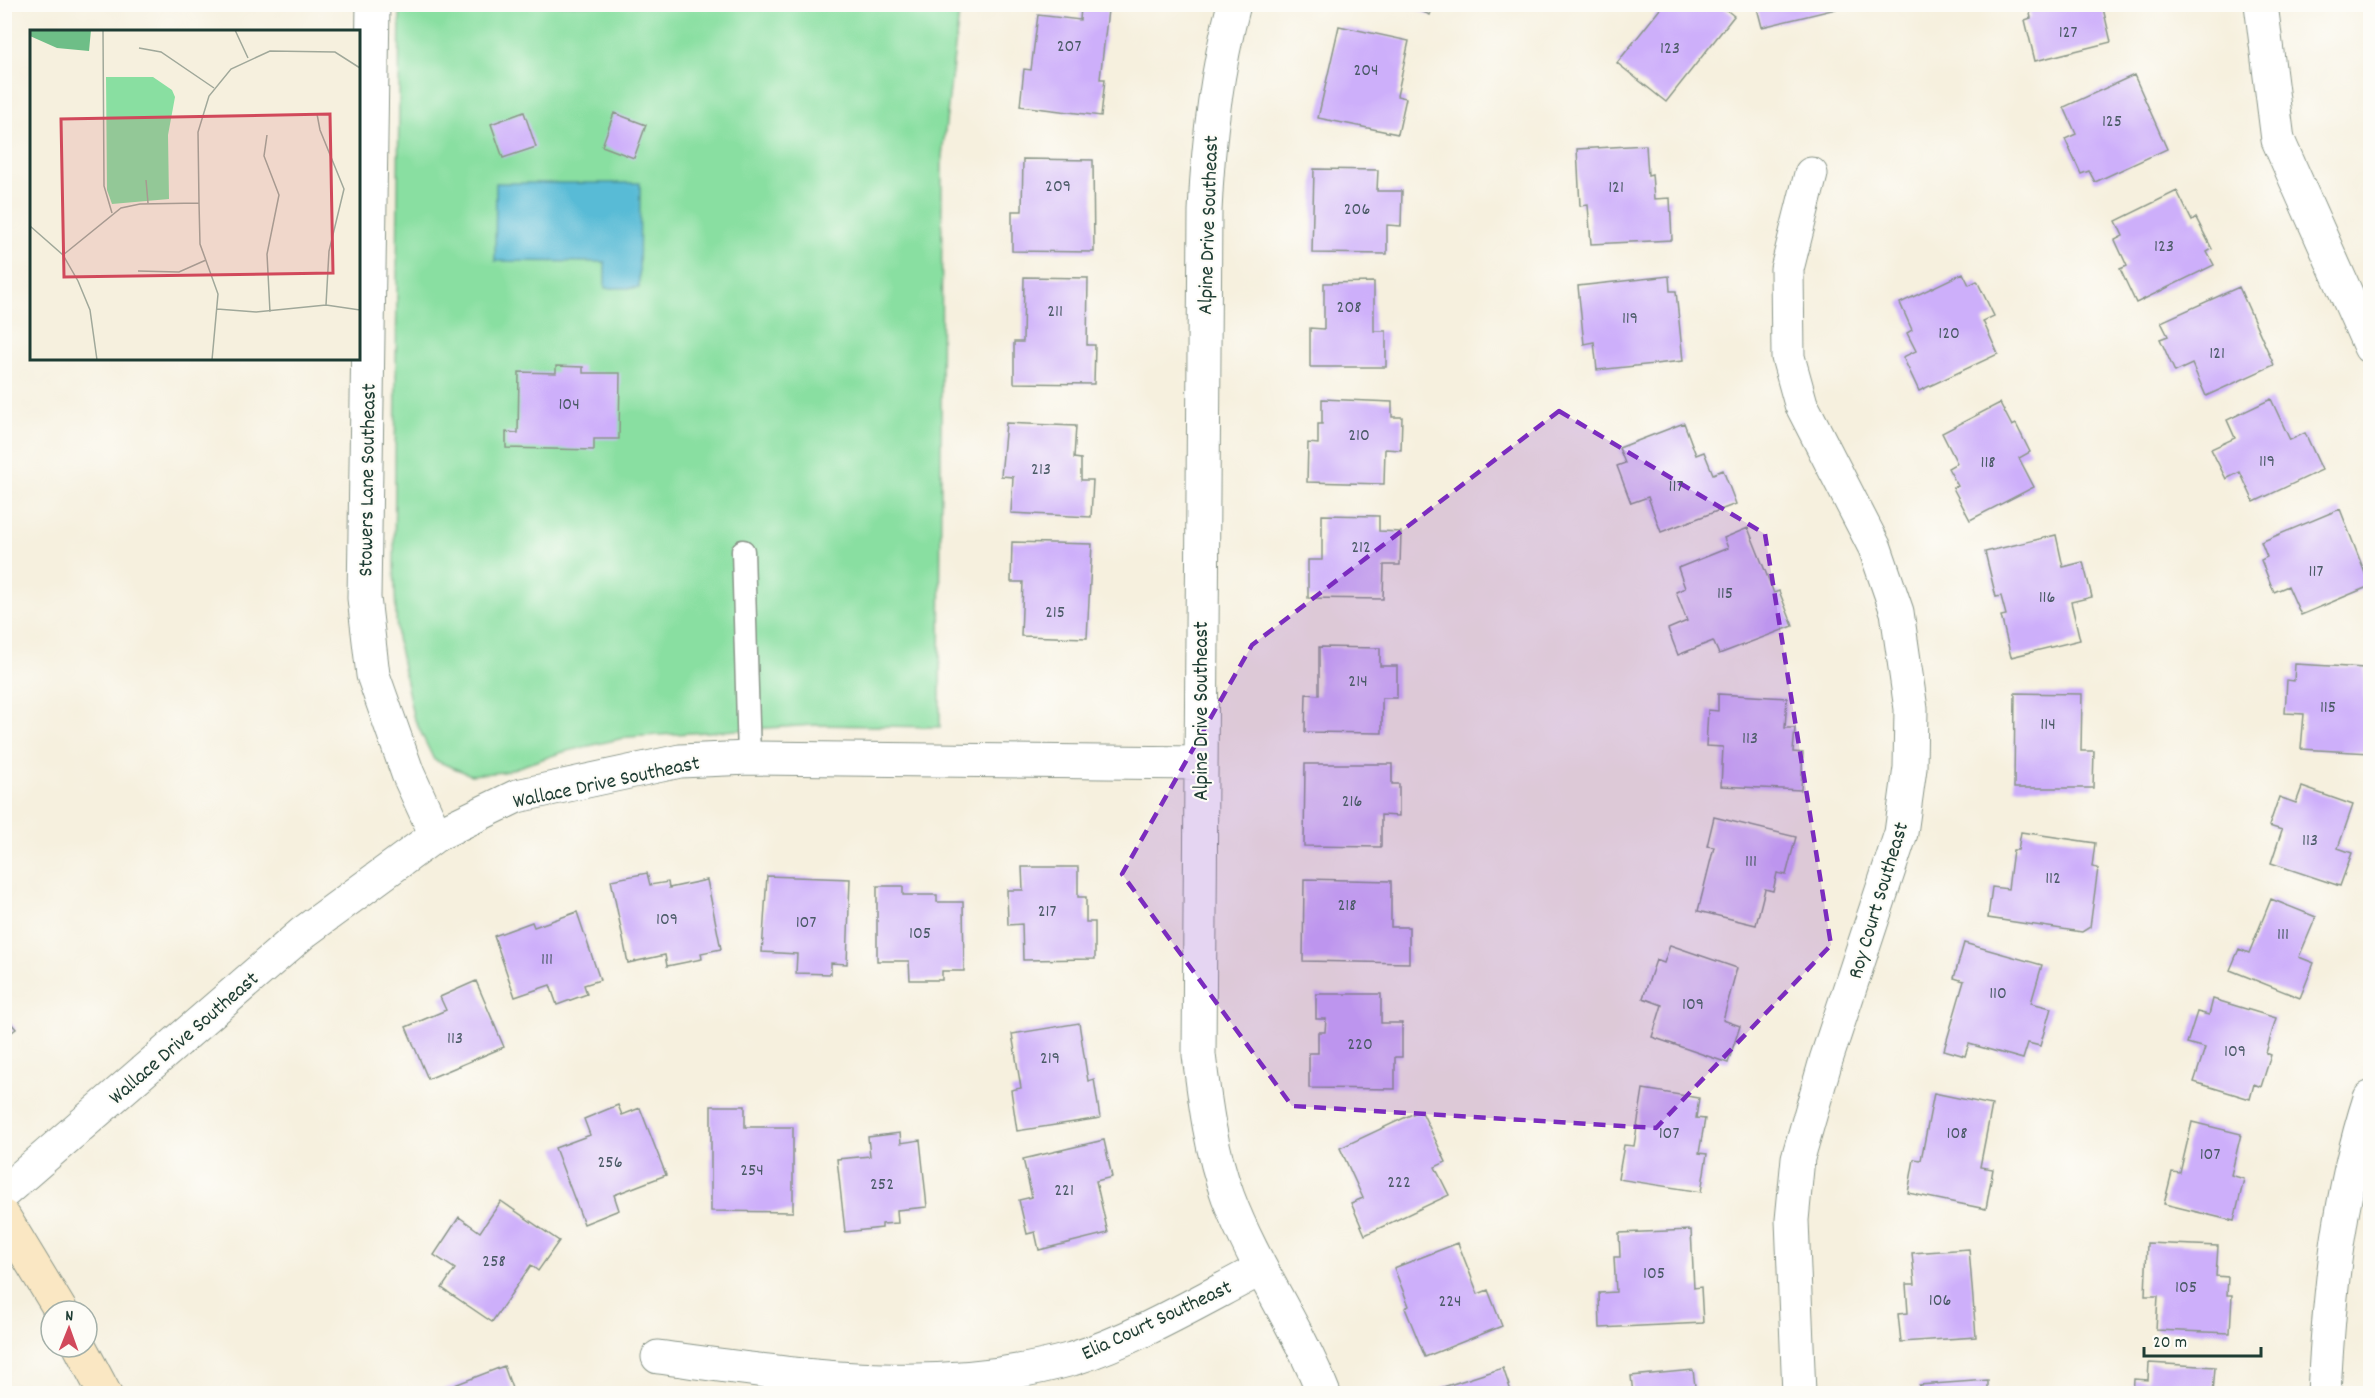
<svg xmlns="http://www.w3.org/2000/svg" width="2375" height="1398" font-family="Dekko,sans-serif">
<style>
.green{fill:#89dfa1;stroke:#548e6a;stroke-width:1.5}
.water{fill:#58bbd6;stroke:#3c7c85;stroke-width:1.5}
.building{fill:#cdaffa}
.lines{fill:none;stroke-linecap:round;stroke-linejoin:round}
.lane-casing{stroke:#8a9689;stroke-width:25}
.street-casing{stroke:#8a9689;stroke-width:35}
.secondary-casing{stroke:#8a9689;stroke-width:35}
.lane{stroke:#fff;stroke-width:22}
.street{stroke:#fff;stroke-width:33}
.secondary{stroke:#fae7c3;stroke-width:33}
.marked{fill:#7b2cbf;fill-opacity:0.2;stroke:#7b2cbf;stroke-width:4.5;stroke-dasharray:12 8;stroke-linejoin:round}
.labels{text-anchor:middle;stroke-width:4.5;stroke-linejoin:round;paint-order:stroke}
.number-label{font-size:18px;fill:#4a5a66}
.street-label{font-size:21px;fill:#1f3d34;stroke:#fdfcf7}
.inset-road{fill:none;stroke:#a0a89a;stroke-width:1.5}
.view{fill:#d1495b;fill-opacity:0.15;stroke:#d1495b;stroke-width:3}
.inset-edge{fill:none;stroke:#1f3d34;stroke-width:3}
</style>
<rect width="100%" height="100%" fill="#fdfcf7"/>
<filter id="ink" filterUnits="userSpaceOnUse"><feTurbulence type="fractalNoise" baseFrequency=".0167" numOctaves="2"/><feDisplacementMap in="SourceGraphic" scale="12" xChannelSelector="R" yChannelSelector="G"/><feConvolveMatrix kernelMatrix="1 2 1 2 8 2 1 2 1" color-interpolation-filters="sRGB"/></filter>
<filter id="wash" filterUnits="userSpaceOnUse"><feTurbulence type="fractalNoise" baseFrequency=".008" numOctaves="4" result="noise"/><feDisplacementMap in="SourceGraphic" scale="24" xChannelSelector="R" yChannelSelector="G"/><feGaussianBlur stdDeviation="1.35" result="paint"/><feColorMatrix in="noise" values="0 0 0 0 0 0 0 0 0 0 0 0 0 0 0 0 0 1.4 0 .05"/><feComposite in="paint" operator="in"/></filter>
<g filter="url(#wash)">
<rect width="100%" height="100%" fill="#f6f0de"/>
<!-- green -->
<path class="green" d="M 400,5 L 960,5 L 942,156 L 940,727 L 814,725 L 628,737 L 563,752 L 504,772 L 471,775 L 434,760 L 413,716 L 397,638 L 394,565 Z"/>
<!-- water -->
<path class="water" d="M 496,183 L 640,183 L 639,288 L 605,288 L 605,262 L 495,261 Z"/>
<g id="blocks">
<!-- building -->
<path class="building" d="M 1404,4 L 1434,4 L 1430,15 Z
M 1664,4 L 1719,4 L 1734,16 L 1666,102 L 1617,63 Z
M 1756,4 L 1835,4 L 1836,9 L 1762,27 Z
M 2028,4 L 2102,4 L 2111,42 L 2035,61 L 2025,20 L 2031,18 Z
M 1081,7 L 1108,10 L 1100,79 L 1105,79 L 1101,116 L 1020,106 L 1024,69 L 1031,70 L 1038,15 L 1080,20 Z
M 1339,26 L 1409,41 L 1397,96 L 1406,98 L 1398,134 L 1318,118 Z
M 2134,75 L 2167,149 L 2095,182 L 2089,171 L 2081,174 L 2065,139 L 2076,134 L 2064,107 Z
M 524,112 L 536,147 L 503,158 L 491,124 Z
M 614,113 L 646,125 L 634,158 L 602,146 Z
M 1646,145 L 1648,175 L 1652,174 L 1654,199 L 1670,198 L 1672,240 L 1591,244 L 1588,205 L 1580,206 L 1577,149 Z
M 1023,159 L 1093,160 L 1094,252 L 1012,251 L 1012,211 L 1022,211 Z
M 1314,169 L 1378,170 L 1377,191 L 1402,191 L 1401,226 L 1387,225 L 1387,254 L 1312,253 Z
M 2177,191 L 2192,221 L 2196,218 L 2212,249 L 2207,252 L 2214,265 L 2136,303 L 2120,269 L 2127,266 L 2115,240 L 2123,236 L 2116,221 Z
M 1963,273 L 1969,285 L 1977,281 L 1994,316 L 1983,321 L 1998,354 L 1919,391 L 1903,357 L 1916,351 L 1907,333 L 1912,330 L 1900,303 Z
M 1669,276 L 1670,291 L 1676,291 L 1683,361 L 1597,370 L 1594,342 L 1584,344 L 1578,286 Z
M 1024,277 L 1088,278 L 1087,345 L 1095,345 L 1094,384 L 1014,383 L 1014,342 L 1023,342 Z
M 1374,282 L 1374,331 L 1386,331 L 1386,367 L 1310,367 L 1310,328 L 1324,329 L 1324,283 Z
M 2239,287 L 2274,365 L 2206,396 L 2192,364 L 2175,372 L 2160,339 L 2168,336 L 2161,322 Z
M 556,366 L 583,367 L 583,373 L 620,373 L 619,439 L 594,439 L 594,450 L 506,448 L 506,432 L 518,433 L 519,372 L 556,373 Z
M 1322,399 L 1392,402 L 1392,417 L 1402,417 L 1401,450 L 1385,449 L 1384,484 L 1307,482 L 1308,443 L 1318,444 L 1318,424 L 1322,424 Z
M 2271,399 L 2290,440 L 2305,433 L 2322,470 L 2254,502 L 2240,472 L 2226,479 L 2211,449 L 2235,438 L 2227,420 Z
M 2000,403 L 2012,426 L 2016,424 L 2030,452 L 2019,458 L 2034,487 L 1970,520 L 1953,488 L 1958,486 L 1948,468 L 1957,463 L 1942,433 Z
M 1006,423 L 1076,426 L 1074,458 L 1081,459 L 1081,480 L 1093,480 L 1091,517 L 1011,513 L 1013,477 L 1001,476 Z
M 1684,423 L 1696,455 L 1704,452 L 1713,474 L 1723,470 L 1736,504 L 1661,532 L 1648,497 L 1631,503 L 1617,466 L 1625,463 L 1619,448 Z
M 2340,509 L 2370,586 L 2301,615 L 2288,586 L 2274,592 L 2261,560 L 2267,557 L 2261,542 Z
M 1322,515 L 1379,516 L 1379,531 L 1401,532 L 1400,565 L 1384,565 L 1383,599 L 1308,598 L 1308,560 L 1322,560 Z
M 1748,528 L 1774,593 L 1779,591 L 1793,626 L 1719,654 L 1713,641 L 1678,655 L 1668,629 L 1687,621 L 1676,592 L 1685,588 L 1678,568 L 1728,548 L 1724,538 Z
M 2056,535 L 2063,567 L 2083,562 L 2092,597 L 2071,602 L 2080,640 L 2011,657 L 2001,616 L 2006,615 L 2001,596 L 1996,597 L 1985,552 Z
M 1012,542 L 1092,544 L 1087,638 L 1021,636 L 1023,582 L 1011,582 Z
M 1319,647 L 1380,648 L 1380,666 L 1397,666 L 1397,698 L 1382,698 L 1382,733 L 1305,732 L 1306,694 L 1319,695 Z
M 2295,664 L 2365,668 L 2364,697 L 2370,698 L 2370,753 L 2301,749 L 2304,714 L 2285,713 L 2287,680 L 2294,681 Z
M 2015,693 L 2082,694 L 2081,751 L 2094,751 L 2093,788 L 2014,788 Z
M 1718,694 L 1787,698 L 1785,728 L 1795,728 L 1793,752 L 1803,753 L 1801,790 L 1721,786 L 1723,747 L 1706,746 L 1708,710 L 1718,711 Z
M 1305,764 L 1392,764 L 1392,784 L 1399,784 L 1399,816 L 1381,815 L 1381,847 L 1304,846 Z
M 2302,787 L 2353,805 L 2338,848 L 2352,853 L 2340,886 L 2271,863 L 2282,830 L 2269,826 L 2279,797 L 2296,803 Z
M 1714,817 L 1796,837 L 1786,875 L 1777,873 L 1773,891 L 1765,889 L 1756,925 L 1698,911 L 1714,847 L 1707,846 Z
M 2021,832 L 2095,843 L 2092,867 L 2098,868 L 2090,927 L 2082,932 L 1988,918 L 1992,887 L 2008,889 L 2013,850 L 2018,850 Z
M 1022,867 L 1078,867 L 1078,897 L 1086,897 L 1086,922 L 1095,922 L 1095,959 L 1023,960 L 1022,924 L 1008,925 L 1007,890 L 1023,890 Z
M 647,873 L 650,885 L 668,882 L 669,888 L 707,880 L 721,949 L 701,953 L 702,959 L 667,966 L 665,955 L 628,963 L 611,880 Z
M 767,876 L 850,879 L 847,964 L 831,963 L 831,974 L 796,973 L 797,954 L 762,952 Z
M 1304,879 L 1391,881 L 1391,927 L 1409,927 L 1409,963 L 1303,961 Z
M 877,886 L 903,886 L 903,895 L 937,895 L 937,902 L 963,902 L 964,971 L 942,971 L 942,980 L 910,980 L 909,961 L 877,961 Z
M 2271,899 L 2316,917 L 2299,957 L 2314,963 L 2300,998 L 2230,970 L 2239,949 L 2249,953 Z
M 577,912 L 600,980 L 584,985 L 587,994 L 557,1005 L 550,985 L 515,997 L 494,936 L 532,922 L 534,927 Z
M 1964,943 L 2042,965 L 2031,1003 L 2051,1008 L 2040,1046 L 2028,1043 L 2023,1059 L 1969,1044 L 1965,1056 L 1944,1050 L 1964,981 L 1954,978 Z
M 1670,945 L 1737,968 L 1723,1020 L 1740,1026 L 1728,1063 L 1652,1037 L 1662,1005 L 1643,998 L 1656,960 L 1664,963 Z
M 476,981 L 504,1047 L 428,1079 L 406,1027 L 446,1010 L 440,997 Z
M 1316,994 L 1381,994 L 1381,1023 L 1402,1023 L 1402,1057 L 1395,1057 L 1395,1089 L 1309,1088 L 1309,1053 L 1318,1053 L 1318,1032 L 1325,1032 L 1326,1019 L 1316,1019 Z
M 2213,999 L 2276,1018 L 2266,1053 L 2271,1055 L 2261,1087 L 2254,1084 L 2250,1099 L 2194,1082 L 2205,1048 L 2187,1043 L 2197,1012 L 2209,1015 Z
M 4,1015 L 16,1029 L 4,1038 Z
M 1079,1023 L 1088,1081 L 1094,1079 L 1100,1118 L 1017,1131 L 1011,1090 L 1021,1088 L 1012,1034 Z
M 1643,1089 L 1699,1098 L 1696,1118 L 1705,1119 L 1699,1153 L 1707,1154 L 1701,1192 L 1618,1179 L 1624,1145 L 1634,1146 Z
M 1934,1093 L 1992,1105 L 1980,1167 L 1993,1169 L 1986,1209 L 1908,1193 L 1914,1159 L 1921,1160 Z
M 618,1105 L 622,1115 L 640,1108 L 666,1175 L 614,1195 L 619,1210 L 584,1224 L 555,1148 L 590,1135 L 584,1119 Z
M 711,1106 L 745,1106 L 745,1127 L 793,1127 L 793,1212 L 711,1211 Z
M 1421,1110 L 1446,1162 L 1435,1167 L 1449,1195 L 1365,1235 L 1351,1203 L 1363,1198 L 1340,1148 Z
M 2192,1122 L 2241,1134 L 2231,1175 L 2244,1179 L 2234,1221 L 2164,1204 L 2172,1172 L 2180,1173 Z
M 900,1133 L 901,1143 L 920,1140 L 927,1207 L 897,1210 L 898,1223 L 882,1224 L 882,1228 L 845,1232 L 837,1159 L 870,1156 L 868,1137 Z
M 1104,1140 L 1112,1177 L 1096,1181 L 1108,1233 L 1039,1250 L 1035,1232 L 1027,1234 L 1019,1200 L 1032,1197 L 1023,1159 Z
M 501,1201 L 559,1241 L 538,1271 L 531,1265 L 492,1322 L 442,1288 L 455,1269 L 434,1255 L 459,1217 L 480,1232 Z
M 1691,1230 L 1694,1288 L 1701,1287 L 1703,1323 L 1600,1328 L 1599,1293 L 1616,1292 L 1614,1257 L 1620,1257 L 1619,1233 Z
M 1458,1243 L 1478,1294 L 1488,1290 L 1502,1326 L 1425,1357 L 1405,1308 L 1409,1306 L 1394,1268 Z
M 2147,1243 L 2218,1246 L 2216,1276 L 2228,1277 L 2227,1295 L 2232,1295 L 2230,1333 L 2156,1330 L 2158,1296 L 2145,1296 Z
M 1969,1249 L 1976,1337 L 1901,1342 L 1898,1314 L 1908,1313 L 1906,1284 L 1915,1284 L 1912,1253 Z
M 2149,1363 L 2215,1367 L 2213,1394 L 2133,1394 L 2134,1379 L 2148,1380 Z
M 504,1366 L 514,1394 L 434,1394 L 434,1393 Z
M 1503,1368 L 1512,1394 L 1445,1394 L 1443,1387 Z
M 1693,1370 L 1696,1394 L 1633,1394 L 1631,1376 Z
M 1988,1380 L 1988,1394 L 1920,1394 L 1919,1385 Z"/>
</g>
</g>
<g filter="url(#ink)">
<use href="#blocks" fill-opacity="0" stroke="#8a9689" stroke-width="1.5"/>
<g class="lines">
<!-- lane casing -->
<g class="lane-casing">
<path id="lane" d="M 743,551 L 749,758"/>
</g>
<!-- street casing -->
<g class="street-casing">
<path id="street" d="M 373,4 L 364,598 L 373,675 L 408,774 L 436,835
M 1234,4 C 1216,73 1208,141 1205,211 L 1199,1055 C 1205,1103 1211,1151 1228,1197 C 1254,1266 1297,1325 1324,1394
M 2261,4 L 2278,140 L 2370,347
M 4,1192 L 304,932 L 436,835 L 517,796 L 680,761 L 749,758 L 1200,763
M 658,1357 C 798,1375 933,1398 1072,1359 C 1138,1338 1199,1301 1261,1269
M 1799,1394 L 1792,1220 L 1798,1158 L 1826,1060 L 1901,833 L 1910,768 L 1911,709 L 1897,612 L 1875,548 L 1801,404 L 1788,357 L 1787,269 L 1811,174
M 2324,1394 C 2329,1293 2339,1194 2370,1098"/>
</g>
<!-- secondary casing -->
<g class="secondary-casing">
<path id="secondary" d="M 4,1217 L 61,1311
M 80,1347 L 105,1394"/>
</g>
<!-- lane -->
<use href="#lane" class="lane"/>
<!-- street -->
<use href="#street" class="street"/>
<!-- secondary -->
<use href="#secondary" class="secondary"/>
</g>
</g>
<!-- marked area -->
<path class="marked" d="M 1559,411 L 1765,534 L 1831,945 L 1656,1128 L 1292,1106 L 1122,874 L 1252,645 Z"/>
<g class="labels">
<!-- number labels -->
<g class="number-label">
<text x="2068" y="37">127</text>
<text x="1069" y="51">207</text>
<text x="1670" y="53">123</text>
<text x="1366" y="75">204</text>
<text x="2112" y="126">125</text>
<text x="1058" y="191">209</text>
<text x="1616" y="192">121</text>
<text x="1357" y="214">206</text>
<text x="2164" y="251">123</text>
<text x="1349" y="312">208</text>
<text x="1055" y="316">211</text>
<text x="1630" y="323">119</text>
<text x="1949" y="338">120</text>
<text x="2217" y="358">121</text>
<text x="569" y="409">104</text>
<text x="1359" y="440">210</text>
<text x="2267" y="466">119</text>
<text x="1988" y="467">118</text>
<text x="1041" y="474">213</text>
<text x="1676" y="491">117</text>
<text x="1361" y="552">212</text>
<text x="2316" y="576">117</text>
<text x="1725" y="598">115</text>
<text x="2047" y="602">116</text>
<text x="1055" y="617">215</text>
<text x="1358" y="686">214</text>
<text x="2328" y="712">115</text>
<text x="2048" y="729">114</text>
<text x="1750" y="743">113</text>
<text x="1352" y="806">216</text>
<text x="2310" y="845">113</text>
<text x="1751" y="866">111</text>
<text x="2053" y="883">112</text>
<text x="1347" y="910">218</text>
<text x="1047" y="916">217</text>
<text x="667" y="924">109</text>
<text x="806" y="927">107</text>
<text x="920" y="938">105</text>
<text x="2283" y="939">111</text>
<text x="547" y="964">111</text>
<text x="1998" y="998">110</text>
<text x="1693" y="1009">109</text>
<text x="455" y="1043">113</text>
<text x="1360" y="1049">220</text>
<text x="2235" y="1056">109</text>
<text x="1050" y="1063">219</text>
<text x="1669" y="1138">107</text>
<text x="1957" y="1138">108</text>
<text x="2210" y="1159">107</text>
<text x="610" y="1167">256</text>
<text x="752" y="1175">254</text>
<text x="1399" y="1187">222</text>
<text x="882" y="1189">252</text>
<text x="1064" y="1195">221</text>
<text x="494" y="1266">258</text>
<text x="1654" y="1278">105</text>
<text x="2186" y="1292">105</text>
<text x="1940" y="1305">106</text>
<text x="1450" y="1306">224</text>
</g>
<!-- street labels -->
<g class="street-label">
<text transform="translate(1207 225) rotate(-88)" y="7">Alpine Drive Southeast</text>
<text transform="translate(366 480) rotate(-89)" y="7">Stowers Lane Southeast</text>
<text transform="translate(1200 711) rotate(-90)" y="7">Alpine Drive Southeast</text>
<text transform="translate(606 781) rotate(-12)" y="7">Wallace Drive Southeast</text>
<text transform="translate(1877 900) rotate(-73)" y="7">Roy Court Southeast</text>
<text transform="translate(183 1037) rotate(-41)" y="7">Wallace Drive Southeast</text>
<text transform="translate(1156 1319) rotate(-25)" y="7">Elia Court Southeast</text>
</g>
</g>
<!-- overview -->
<g transform="translate(30 30)">
<rect width="330" height="330" fill="#f6f0de"/>
<path d="M 76,47 L 123,47 L 142,60 L 145,67 L 138,105 L 139,169 L 82,174 L 77,160 Z" fill="#89dfa1"/>
<path d="M 0,0 L 61,0 L 59,21 L 27,18 L 0,6 Z" fill="#6ebe87"/>
<path class="inset-road" d="M 73,0 L 74,156 L 82,183M 205,0 L 218,28M 109,18 L 131,22 L 184,58M 287,84 L 290,100 L 314,159 L 299,221 L 296,275M 237,105 L 234,126 L 249,165 L 237,224 L 240,282M 116,150 L 118,173M 0,196 L 33,225 L 48,251 L 60,280 L 67,330M 33,225 L 91,178 L 110,174 L 169,173M 108,241 L 149,242 L 176,230M 187,279 L 226,282 L 296,275 L 330,280M 182,330 L 188,264 L 170,214 L 169,173 L 168,102 L 179,66 L 201,39 L 240,21 L 305,22 L 330,38"/>
<path class="view" d="M 300,84 L 303,243 L 34,247 L 31,89 Z"/>
<rect width="330" height="330" class="inset-edge"/>
</g>
<!-- margin -->
<rect width="2375" height="1398" fill="none" stroke="#fdfcf7" stroke-width="24"/>
<!-- north arrow -->
<g transform="translate(69 1329) rotate(1)"><circle r="28" fill="#fdfcf7" stroke="#a4b0a9" stroke-width="1.5"/>
<path d="M0-4.5L10 22L0 15L-10 22Z" fill="#d1495b"/>
<text y="-9" font-size="16" font-weight="bold" text-anchor="middle" fill="#1f3d34">N</text>
</g>
<!-- scale -->
<path d="M2144 1347v9h117v-9" fill="none" stroke="#1f3d34" stroke-width="3"/>
<text x="2153" y="1347" font-size="18" fill="#1f3d34" stroke="#fdfcf7" stroke-width="4.5" paint-order="stroke">20 m</text>
</svg>
